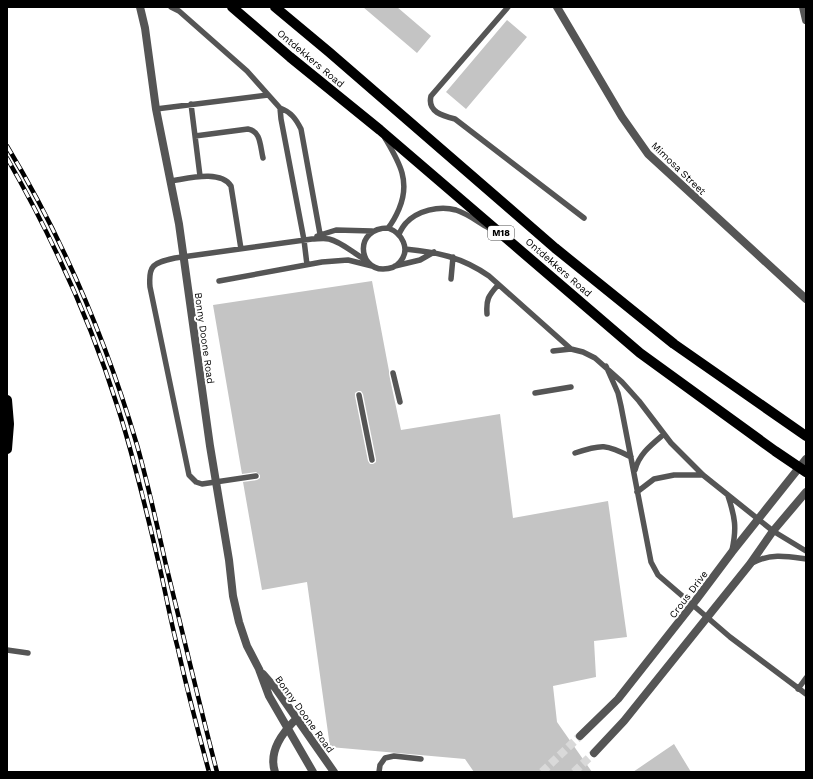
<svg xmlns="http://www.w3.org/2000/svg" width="813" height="779" font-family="'Work Sans',sans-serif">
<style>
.building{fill:#c4c4c4;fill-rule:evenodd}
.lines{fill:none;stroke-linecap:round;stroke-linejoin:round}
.minor-tunnel{stroke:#d9d9d9;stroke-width:8;stroke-dasharray:8 4;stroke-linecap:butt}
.service{stroke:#555;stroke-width:5.5}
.minor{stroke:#555;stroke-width:8}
.primary{stroke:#000;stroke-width:10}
.rail-casing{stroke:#000;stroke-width:4.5}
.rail{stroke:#fff;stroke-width:3;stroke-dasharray:9;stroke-linecap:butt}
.labels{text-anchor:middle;stroke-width:4;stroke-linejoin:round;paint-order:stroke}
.shield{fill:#fff;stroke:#4c4c4c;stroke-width:1}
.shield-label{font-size:9px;font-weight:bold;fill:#000}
.street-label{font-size:10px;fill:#000;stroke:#fff}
</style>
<rect width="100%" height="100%" fill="#fff"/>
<!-- building -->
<path class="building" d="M 363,7 L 397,7 L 431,36 L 417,53 Z
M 507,20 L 527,37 L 466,109 L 446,92 Z
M 372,281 L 389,371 L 389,374 L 401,430 L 500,414 L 513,518 L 608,501 L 627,637 L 594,641 L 596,677 L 553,686 L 557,722 L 592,772 L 474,772 L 465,759 L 330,747 L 307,582 L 262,590 L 243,482 L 257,480 L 260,478 L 260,475 L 256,472 L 242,474 L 213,305 ZM 358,391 L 361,391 L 363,394 L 376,459 L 376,462 L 373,464 L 370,464 L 368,461 L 355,396 L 355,393 Z
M 674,744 L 691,772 L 633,772 Z"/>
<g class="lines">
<!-- minor-tunnel -->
<path class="minor-tunnel" d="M 542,772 L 580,736
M 574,772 L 594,753"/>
<!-- service -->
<path class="service" d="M 171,7 L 179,11 L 247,71 L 280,108 L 281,119 L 304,240 L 307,265
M 508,7 L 431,96 C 427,112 443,116 455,119 L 584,218
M 191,104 L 200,176
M 280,108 C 291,112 296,119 301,129 L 320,234
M 156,109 L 268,95
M 195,136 L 248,129 C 261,131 260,146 263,158
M 385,138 C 399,162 411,181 399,209 C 396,216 393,222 388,228 C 354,228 358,269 383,269 C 390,269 396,267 400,262 C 411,249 402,233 388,228
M 170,181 C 186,179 220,169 231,186 L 241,249
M 399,234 C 401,230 403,226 406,223 C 417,211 439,205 456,210 C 468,214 478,222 489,228
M 317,236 L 336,230 L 372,231
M 405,249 C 437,252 462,257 489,276 L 571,349
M 395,266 L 420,260 L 434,252
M 451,279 L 453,257
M 219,281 L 322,262 L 348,260 L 372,266
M 487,314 C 486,300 488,296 498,285
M 553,351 L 571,349 L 583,352 L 595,358 L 622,382 L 639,401 L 671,443 L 703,475 L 773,531 L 806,551
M 606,366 L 618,393 L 621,406 L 651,562 L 658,575 L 730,637 L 806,694
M 393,373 L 400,402
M 535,393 L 571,387
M 359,395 L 372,460
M 575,453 C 602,444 606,444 631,457
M 635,470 C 639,454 651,445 664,434
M 256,476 L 202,484 L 196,482 L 189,475 L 150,287 C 148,264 154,263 175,258 L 312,239 C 317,239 324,238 329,239 C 342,242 354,254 366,260
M 637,492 L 654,479 L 674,475 L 703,475
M 728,496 C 735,517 737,528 732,550
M 752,563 C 771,553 786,556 806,559
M 7,650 L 28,653
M 798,689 L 806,678
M 379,772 L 380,765 L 385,758 L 394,756 L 421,759"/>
<!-- minor -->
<path class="minor" d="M 140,7 L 145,28 L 156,109 L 179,224 L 210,446 L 229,560 L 233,596 L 239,622 L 247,646 L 259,669 L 269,696 L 313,772
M 557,7 L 622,117 L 648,154 L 806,299
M 803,7 L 806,20
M 263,674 L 276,689 L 334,772
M 580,736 L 618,699 L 696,600 L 732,552 L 806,459
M 594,753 L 624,721 L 750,564 L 773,531 L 806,492
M 275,772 C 268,751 283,732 297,718"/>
<!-- primary -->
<path class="primary" d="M 232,7 L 290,57 L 380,130 L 640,353 L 775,451 L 806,472
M 275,7 L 329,52 L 555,248 L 674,344 L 806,436
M 7,400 L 9,424 L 7,449"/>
<!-- rail casing -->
<g class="rail-casing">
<path id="rail" d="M 7,146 C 63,239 106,340 137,445 C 148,484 157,525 166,565 C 183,634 199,703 217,772
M 7,158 C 52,237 91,322 118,408 C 134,458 146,509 158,560 C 165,589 170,619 178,649 C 187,690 198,731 209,772"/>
</g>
<!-- rail -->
<use href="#rail" class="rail"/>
</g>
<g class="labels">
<!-- shield labels -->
<rect class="shield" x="488" y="226" width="26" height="14" rx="3"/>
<g class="shield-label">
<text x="501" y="236">M18</text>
</g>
<!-- street labels -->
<g class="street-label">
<text transform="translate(311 58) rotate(40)" y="4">Ontdekkers Road</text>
<text transform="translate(679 168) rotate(44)" y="4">Mimosa Street</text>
<text transform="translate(559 267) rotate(41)" y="4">Ontdekkers Road</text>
<text transform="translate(205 338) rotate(82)" y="4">Bonny Doone Road</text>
<text transform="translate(688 594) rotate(-53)" y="4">Crous Drive</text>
<text transform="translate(305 714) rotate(54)" y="4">Bonny Doone Road</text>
</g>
</g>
<!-- border -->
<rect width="813" height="779" fill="none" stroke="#000000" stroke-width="16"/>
</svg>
